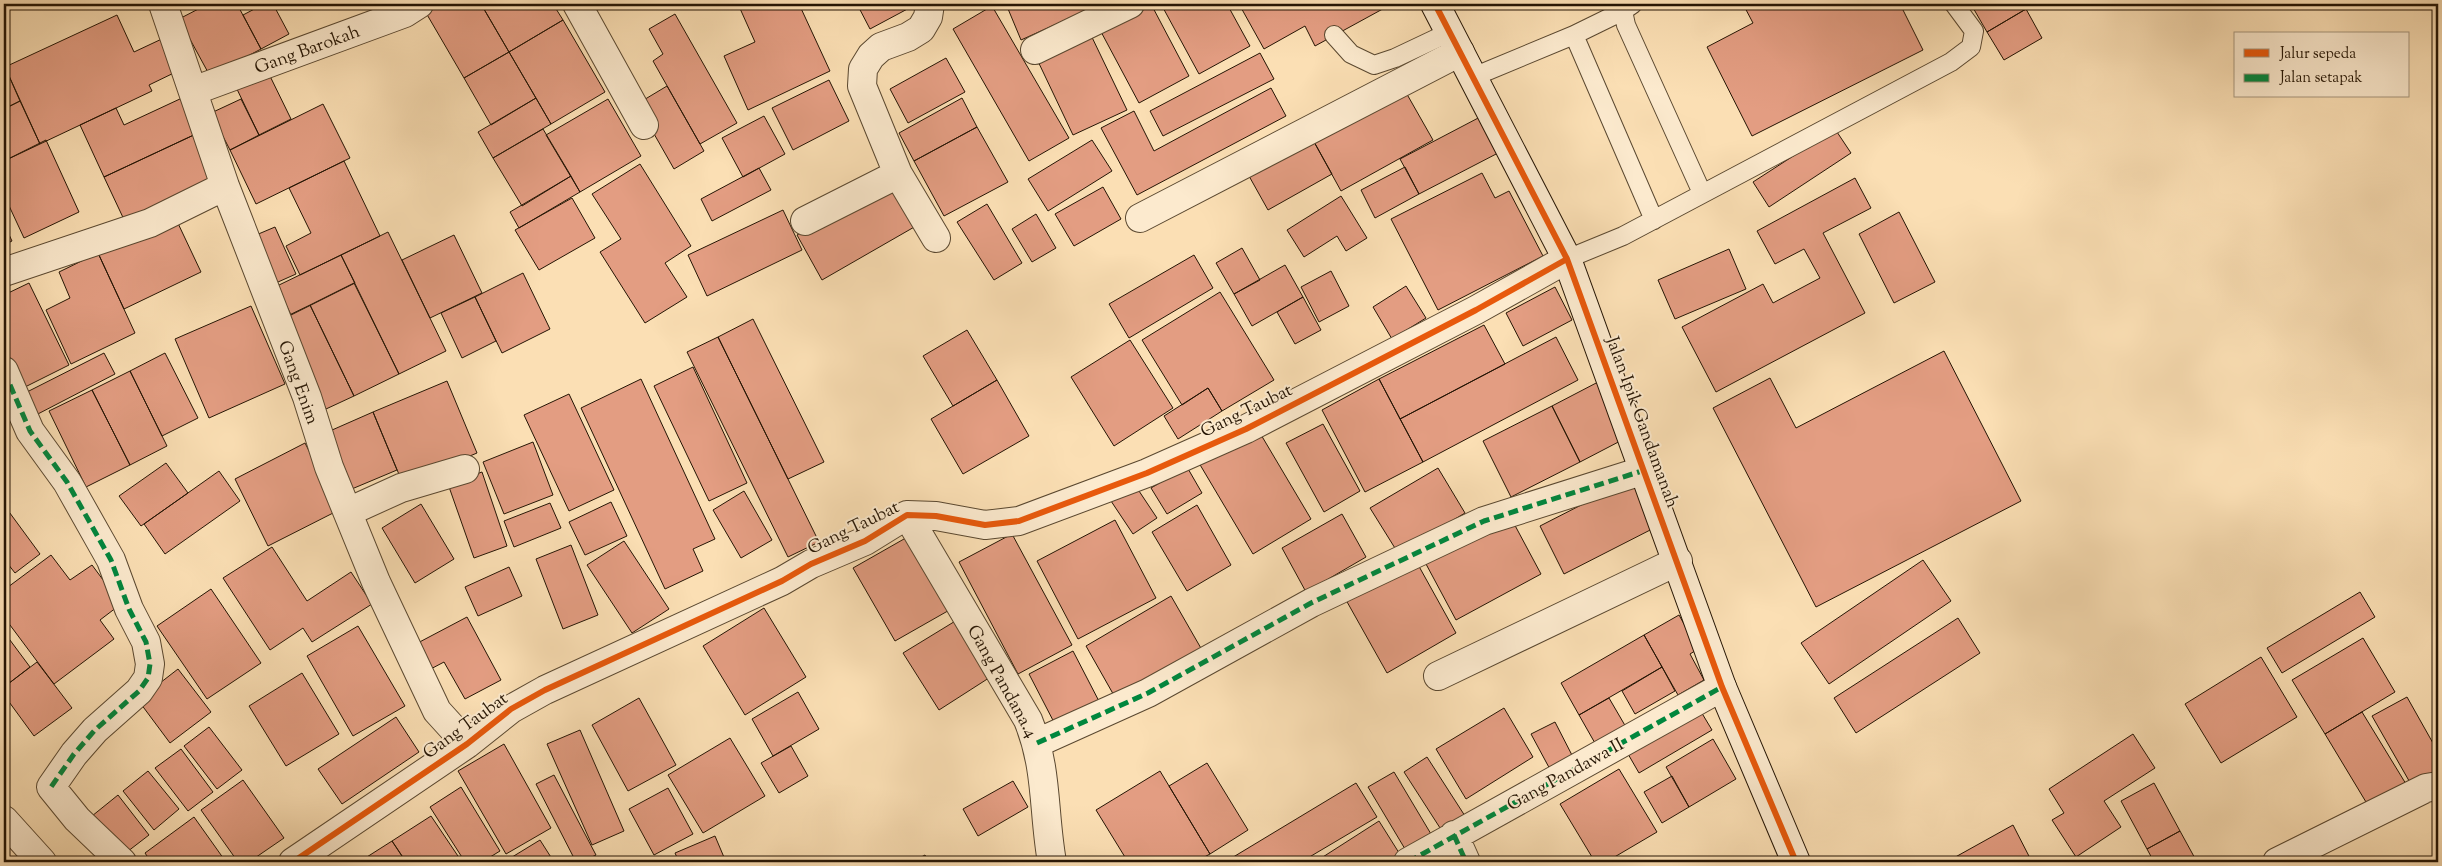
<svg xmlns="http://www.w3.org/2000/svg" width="2442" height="866" font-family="'Sorts Mill Goudy',serif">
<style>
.building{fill:#e39d82;stroke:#251504}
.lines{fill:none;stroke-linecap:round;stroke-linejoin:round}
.lane-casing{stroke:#5a4830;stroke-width:20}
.street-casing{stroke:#5a4830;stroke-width:30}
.secondary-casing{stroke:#251504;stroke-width:30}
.lane{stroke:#fceace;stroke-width:18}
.street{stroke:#fceace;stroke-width:28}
.secondary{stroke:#fceace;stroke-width:28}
.quiet{stroke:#00873e;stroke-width:5;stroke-dasharray:10 5;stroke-linecap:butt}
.cycleway-casing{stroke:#fceace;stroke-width:9}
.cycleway{stroke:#e8590c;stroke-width:6}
.labels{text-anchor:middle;stroke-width:4;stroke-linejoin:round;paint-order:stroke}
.street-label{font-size:18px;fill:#251504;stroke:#fceace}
</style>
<rect width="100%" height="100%" fill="#fbdfb4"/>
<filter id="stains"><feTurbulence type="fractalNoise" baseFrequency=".004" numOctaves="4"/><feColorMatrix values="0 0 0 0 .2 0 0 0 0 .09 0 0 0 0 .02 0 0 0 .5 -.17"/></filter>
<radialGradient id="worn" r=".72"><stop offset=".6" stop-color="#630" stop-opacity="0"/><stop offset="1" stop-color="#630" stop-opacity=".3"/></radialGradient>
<!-- building -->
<path class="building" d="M 208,4 L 237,4 L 261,49 L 210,76 L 179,19 Z
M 264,4 L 273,4 L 289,34 L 261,49 L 243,15 Z
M 427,4 L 481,4 L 509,52 L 464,78 L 422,6 Z
M 481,4 L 553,4 L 563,20 L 509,52 Z
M 738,4 L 799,4 L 830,71 L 748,110 L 724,56 L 755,42 Z
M 857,4 L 912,4 L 913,6 L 870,29 Z
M 1006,4 L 1101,4 L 1021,40 Z
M 1143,4 L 1151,4 L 1189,76 L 1139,103 L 1099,28 Z
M 1161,4 L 1227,4 L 1250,46 L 1199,74 Z
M 1239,4 L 1389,4 L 1390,5 L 1315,46 L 1305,26 L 1264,49 Z
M 1743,4 L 1900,4 L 1923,50 L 1752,136 L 1707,47 L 1753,23 Z
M 1975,4 L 2023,4 L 2026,9 L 1987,32 L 1972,6 Z
M 992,6 L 1069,138 L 1029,161 L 953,29 Z
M 2026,9 L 2042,38 L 2004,60 L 1987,32 Z
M 675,14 L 737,123 L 700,144 L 653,61 L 663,54 L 649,29 Z
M 117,15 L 134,52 L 166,37 L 180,70 L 149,85 L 152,91 L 40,144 L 5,67 Z
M 563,20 L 605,92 L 551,124 L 509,52 Z
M 1088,29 L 1127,110 L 1073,135 L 1035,55 Z
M 509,52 L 536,98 L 491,125 L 464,78 Z
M 1260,53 L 1274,79 L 1163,136 L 1150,111 Z
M 946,58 L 965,92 L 908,123 L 890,89 Z
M 5,67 L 20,101 L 4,109 L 4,68 Z
M 267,70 L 291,119 L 259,135 L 235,85 Z
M 829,80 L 849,121 L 793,150 L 772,108 Z
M 667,86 L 704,151 L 674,169 L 637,104 Z
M 1271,88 L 1286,116 L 1137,195 L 1101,128 L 1134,111 L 1154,151 Z
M 1404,89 L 1433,140 L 1341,191 L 1313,140 Z
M 182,98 L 198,133 L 104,177 L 80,125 L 116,108 L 124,125 Z
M 536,98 L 551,124 L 493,158 L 478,132 Z
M 962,98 L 977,127 L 914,161 L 899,133 Z
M 241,99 L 259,135 L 230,150 L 211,113 Z
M 608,99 L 641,156 L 580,192 L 546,135 Z
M 20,101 L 40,144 L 4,161 L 4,109 Z
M 323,104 L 350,158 L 256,204 L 230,150 Z
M 764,116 L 785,154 L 743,177 L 722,138 Z
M 1482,116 L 1500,152 L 1419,194 L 1400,159 Z
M 977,127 L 1008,182 L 944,216 L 914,161 Z
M 543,129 L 571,176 L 522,206 L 493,158 Z
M 1835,129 L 1851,153 L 1769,207 L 1753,182 Z
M 198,133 L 220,182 L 127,226 L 104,177 Z
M 46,140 L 79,212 L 24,238 L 4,195 L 4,161 Z
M 1092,140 L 1112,171 L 1048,211 L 1028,179 Z
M 1313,140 L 1332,174 L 1268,210 L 1249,176 Z
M 344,161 L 380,236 L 300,275 L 286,246 L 311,233 L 289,188 Z
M 640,164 L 691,246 L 665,263 L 687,297 L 645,323 L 600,252 L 621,239 L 592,194 Z
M 1405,167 L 1419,194 L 1375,218 L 1361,190 Z
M 759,168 L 771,190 L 712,221 L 701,199 Z
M 1482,173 L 1495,198 L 1509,191 L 1543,256 L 1438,310 L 1391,219 Z
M 571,176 L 580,192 L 519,228 L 510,212 Z
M 1855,178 L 1871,208 L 1823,233 L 1865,313 L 1716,392 L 1682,327 L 1763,284 L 1773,303 L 1820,278 L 1804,249 L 1775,264 L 1757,231 Z
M 890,181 L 916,226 L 822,280 L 797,235 Z
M 1103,187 L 1121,219 L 1074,246 L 1055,214 Z
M 1341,196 L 1367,238 L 1346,251 L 1337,236 L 1304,257 L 1287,230 Z
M 572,198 L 595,238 L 539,270 L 515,230 Z
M 987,204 L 1022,263 L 994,280 L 957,222 Z
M 783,210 L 802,250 L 707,296 L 688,255 Z
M 1899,212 L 1935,282 L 1894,303 L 1859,234 Z
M 1036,214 L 1056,248 L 1032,262 L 1012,229 Z
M 175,217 L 201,272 L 124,309 L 98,253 Z
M 4,224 L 12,241 L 4,245 Z
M 275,227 L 296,274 L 269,286 L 249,238 Z
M 388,232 L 446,351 L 399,374 L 341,255 Z
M 454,235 L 482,293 L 430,318 L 402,260 Z
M 1242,248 L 1260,280 L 1234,294 L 1216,263 Z
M 1729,249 L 1746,289 L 1675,319 L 1658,280 Z
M 98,253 L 135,333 L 71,364 L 46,310 L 70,298 L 59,272 Z
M 341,255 L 355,283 L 291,315 L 277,286 Z
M 1194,255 L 1213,288 L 1129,338 L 1109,304 Z
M 1285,265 L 1303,297 L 1252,326 L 1234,294 Z
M 1331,271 L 1349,306 L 1319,322 L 1301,287 Z
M 523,273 L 550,329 L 502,353 L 475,297 Z
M 29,283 L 69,365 L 19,390 L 4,358 L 4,295 Z
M 354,283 L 399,374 L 354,396 L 310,305 Z
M 1406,286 L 1426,318 L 1392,339 L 1373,307 Z
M 1555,287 L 1572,320 L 1523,346 L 1506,313 Z
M 1220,292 L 1274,380 L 1222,411 L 1208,388 L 1182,405 L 1142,340 Z
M 475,297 L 496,341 L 462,358 L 441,313 Z
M 1303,297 L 1321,330 L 1295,344 L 1277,312 Z
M 310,305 L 354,396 L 326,409 L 281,319 Z
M 251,306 L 285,384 L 209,418 L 175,339 Z
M 753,319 L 824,462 L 788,479 L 718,337 Z
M 1484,325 L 1505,364 L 1400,419 L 1379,379 Z
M 967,330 L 997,380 L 953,406 L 923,356 Z
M 718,337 L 819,542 L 788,557 L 687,352 Z
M 1556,337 L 1578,380 L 1423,462 L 1400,419 Z
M 1130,340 L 1173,408 L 1114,446 L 1071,377 Z
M 1944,351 L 2021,501 L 1816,607 L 1713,408 L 1770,378 L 1796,428 Z
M 104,353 L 115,374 L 34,416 L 23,394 Z
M 165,353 L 198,418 L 162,436 L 130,371 Z
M 693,367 L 747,483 L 709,501 L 654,386 Z
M 130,371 L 167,446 L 130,465 L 92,390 Z
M 641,379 L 715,539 L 693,549 L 703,571 L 665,589 L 581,408 Z
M 1379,379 L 1423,462 L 1365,492 L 1322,410 Z
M 997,380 L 1029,436 L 963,474 L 931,419 Z
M 447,381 L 477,453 L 403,484 L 373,412 Z
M 1600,381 L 1628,437 L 1580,462 L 1552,406 Z
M 1208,388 L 1222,411 L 1178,439 L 1164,416 Z
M 92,390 L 130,465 L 86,487 L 49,411 Z
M 569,394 L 614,490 L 569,511 L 524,415 Z
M 1552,406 L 1580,462 L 1511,497 L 1483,441 Z
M 373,412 L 397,470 L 347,491 L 323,434 Z
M 1323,424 L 1360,491 L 1324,512 L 1286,443 Z
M 1257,428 L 1311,519 L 1253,554 L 1199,463 Z
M 533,442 L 553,495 L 504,514 L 483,462 Z
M 305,443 L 339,510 L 268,546 L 235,479 Z
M 166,463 L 188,493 L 141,526 L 119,496 Z
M 1187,467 L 1202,493 L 1167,514 L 1151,488 Z
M 1438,468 L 1465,513 L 1398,553 L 1370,508 Z
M 219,471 L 240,501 L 165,554 L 144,524 Z
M 482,472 L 507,546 L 474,558 L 448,484 Z
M 1634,478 L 1658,526 L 1564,574 L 1540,526 Z
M 1133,482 L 1157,518 L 1133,534 L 1109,498 Z
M 744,491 L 772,540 L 741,558 L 713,510 Z
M 611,502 L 627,536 L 585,555 L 569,522 Z
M 550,503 L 561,528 L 514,547 L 504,521 Z
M 421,504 L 454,559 L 415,583 L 382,528 Z
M 4,505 L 40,554 L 15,573 L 4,559 Z
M 1197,505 L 1231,565 L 1187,591 L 1152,532 Z
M 1342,514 L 1366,557 L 1306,592 L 1282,548 Z
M 1511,518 L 1541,574 L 1456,620 L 1426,564 Z
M 1115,520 L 1156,598 L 1078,639 L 1037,561 Z
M 1012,534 L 1072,645 L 1018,674 L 959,562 Z
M 911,535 L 953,608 L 895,641 L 853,568 Z
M 624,541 L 669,609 L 632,633 L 587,565 Z
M 571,545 L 598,615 L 563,629 L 536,559 Z
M 272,547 L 307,601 L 351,572 L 372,604 L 312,642 L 303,628 L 270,650 L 223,578 Z
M 51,555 L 70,580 L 92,565 L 121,604 L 100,620 L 114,639 L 54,684 L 4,617 L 4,590 Z
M 1923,560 L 1951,601 L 1829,684 L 1801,643 Z
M 1416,561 L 1456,633 L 1387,673 L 1346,600 Z
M 509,567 L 522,596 L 478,616 L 465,587 Z
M 211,589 L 261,663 L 207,699 L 157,626 Z
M 2360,592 L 2375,617 L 2282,673 L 2267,648 Z
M 1171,596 L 1202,650 L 1116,699 L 1086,646 Z
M 764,608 L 806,677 L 745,715 L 703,646 Z
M 1679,615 L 1698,649 L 1690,654 L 1704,680 L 1678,695 L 1644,635 Z
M 467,617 L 501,680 L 465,699 L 444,662 L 425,672 L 412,646 Z
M 1958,618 L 1980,653 L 1856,733 L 1834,698 Z
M 957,620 L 992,676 L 939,710 L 903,653 Z
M 358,626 L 405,706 L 353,736 L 307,656 Z
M 4,632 L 30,667 L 4,687 Z
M 1644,635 L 1662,667 L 1579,715 L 1561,683 Z
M 2363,638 L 2395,692 L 2325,734 L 2292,680 Z
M 1073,651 L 1102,707 L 1058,730 L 1029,674 Z
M 2261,657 L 2297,717 L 2221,763 L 2185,704 Z
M 37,662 L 72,708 L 34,736 L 4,695 L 4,687 Z
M 1662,667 L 1675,691 L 1635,714 L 1622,691 Z
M 178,669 L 211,712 L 170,743 L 138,700 Z
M 302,673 L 339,734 L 286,766 L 249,706 Z
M 798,692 L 819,729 L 773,756 L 752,719 Z
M 2407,697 L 2438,752 L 2438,772 L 2412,786 L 2372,716 Z
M 639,698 L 676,765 L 628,791 L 592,725 Z
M 1609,698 L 1630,734 L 1600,752 L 1579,715 Z
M 1697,705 L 1712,730 L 1639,773 L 1624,747 Z
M 1504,708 L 1533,757 L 1466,799 L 1436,749 Z
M 2362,712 L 2406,784 L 2369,807 L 2325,734 Z
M 396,717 L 419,752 L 342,804 L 318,769 Z
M 1555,722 L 1575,761 L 1552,773 L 1531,734 Z
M 209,727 L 242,770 L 217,789 L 184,746 Z
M 580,730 L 624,831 L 592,845 L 547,744 Z
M 2133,734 L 2155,768 L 2104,801 L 2121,827 L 2076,857 L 2052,820 L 2064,813 L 2049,789 Z
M 730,738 L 765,796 L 703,833 L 668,775 Z
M 1713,739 L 1736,779 L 1689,807 L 1666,767 Z
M 504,744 L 551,828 L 506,854 L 458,771 Z
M 791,746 L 808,776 L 779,793 L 761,763 Z
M 181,749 L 213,792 L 188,811 L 155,768 Z
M 1427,757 L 1465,816 L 1442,831 L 1404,772 Z
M 1207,763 L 1248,830 L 1210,854 L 1169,786 Z
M 1619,769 L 1657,832 L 1606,862 L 1595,862 L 1560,804 Z
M 148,771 L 179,809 L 154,830 L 123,791 Z
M 1160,771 L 1210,854 L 1195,862 L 1128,862 L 1096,810 Z
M 1394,772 L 1431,834 L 1405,849 L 1368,787 Z
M 554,775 L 596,855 L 581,862 L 576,862 L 536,784 Z
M 1672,776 L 1689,807 L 1662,823 L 1644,792 Z
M 243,780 L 284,838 L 249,862 L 238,862 L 201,810 Z
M 1013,781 L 1028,807 L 978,836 L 963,809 Z
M 1356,783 L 1377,817 L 1301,862 L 1225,862 Z
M 2154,783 L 2180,831 L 2147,849 L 2121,801 Z
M 461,787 L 500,851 L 482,862 L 465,862 L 430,807 Z
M 668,788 L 693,834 L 654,855 L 629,809 Z
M 118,795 L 149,835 L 123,855 L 92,816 Z
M 431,816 L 462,862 L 406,862 L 392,841 Z
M 194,817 L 226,862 L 151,862 L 145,853 Z
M 1379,821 L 1401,856 L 1392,862 L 1315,862 Z
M 2013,825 L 2032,862 L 1951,862 L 1950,860 Z
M 2180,831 L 2197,862 L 2154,862 L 2147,849 Z
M 715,836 L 726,862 L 679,862 L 675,853 Z
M 540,840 L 554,862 L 504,862 Z
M 392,841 L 406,862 L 359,862 Z
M 1445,848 L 1453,862 L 1422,862 Z
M 925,855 L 929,862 L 912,862 Z"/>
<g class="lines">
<!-- lane casing -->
<g class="lane-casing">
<path id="lane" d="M 1633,4 L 1623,11 L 1626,25 L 1702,193
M 1334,35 L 1351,54 L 1374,65 L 1395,58 L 1450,32
M 1574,35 L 1654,220
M 1473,77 L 1574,35 L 1623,11
M 1567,259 L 1623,236 L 1951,62 L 1971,47 L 1974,31 L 1954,4"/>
</g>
<!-- street casing -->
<g class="street-casing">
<path id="street" d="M 163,4 L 225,186 L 307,397 L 329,467 L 376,582 L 437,711 L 467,744
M 577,4 L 644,125
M 930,4 L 928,17 L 921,29 L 908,37 L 881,47 L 871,56 L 863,69 L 862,86 L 898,174 L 936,238
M 1035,50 L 1130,4
M 193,91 L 405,13 L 419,4
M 1140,218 L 1460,52
M 805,221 L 898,174
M 4,272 L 150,223 L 225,186
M 4,371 L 30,431 L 67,482 L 111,560 L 129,609 L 146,642 L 150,664 L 148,678 L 139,691 L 95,730 L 74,754 L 51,787 L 77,819 L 122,862
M 348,512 L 401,488 L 465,469
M 907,515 L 1028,720 C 1048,769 1043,812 1052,862
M 1438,676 L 1678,561
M 1037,743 L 1148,693 L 1311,603 L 1484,521 L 1645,470
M 4,820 L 42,862
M 1454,835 L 1466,862
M 293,862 L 467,744 L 511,709 L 545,690 L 782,581 L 811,564 L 865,541 L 907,515 L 936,516 L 985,525 L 1019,521 L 1147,473 L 1246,429 L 1476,310 L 1567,259
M 1408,862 L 1722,687
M 2277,862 L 2426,788 L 2438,786"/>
</g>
<!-- secondary casing -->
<g class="secondary-casing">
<path id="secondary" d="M 1435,4 L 1567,259 L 1722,687 L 1796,862"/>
</g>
<!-- lane -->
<use href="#lane" class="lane"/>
<!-- street -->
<use href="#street" class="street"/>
<!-- secondary -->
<use href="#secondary" class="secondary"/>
<!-- quiet -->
<path class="quiet" d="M 4,371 L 30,431 L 67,482 L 111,560 L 129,609 L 146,642 L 150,664 L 148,678 L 139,691 L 95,730 L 74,754 L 51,787
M 1037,743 L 1148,693 L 1311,603 L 1484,521 L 1645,470
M 1454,835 L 1466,862
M 1408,862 L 1722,687"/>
<!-- cycleway casing -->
<g class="cycleway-casing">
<path id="cycleway" d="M 1435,4 L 1567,259 L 1722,687 L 1796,862
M 293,862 L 467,744 L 511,709 L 545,690 L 782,581 L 811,564 L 865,541 L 907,515 L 936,516 L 985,525 L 1019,521 L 1147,473 L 1246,429 L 1476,310 L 1567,259"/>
</g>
<!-- cycleway -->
<use href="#cycleway" class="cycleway"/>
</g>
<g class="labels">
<!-- street labels -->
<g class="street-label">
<text transform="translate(307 49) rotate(-20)" y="6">Gang Barokah</text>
<text transform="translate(299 382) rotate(70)" y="6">Gang Enim</text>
<text transform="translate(1246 410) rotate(-26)" y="6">Gang Taubat</text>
<text transform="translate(1643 422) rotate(70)" y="6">Jalan Ipik Gandamanah</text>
<text transform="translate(853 527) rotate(-26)" y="6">Gang Taubat</text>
<text transform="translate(1003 681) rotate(61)" y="6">Gang Pandana.4</text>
<text transform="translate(465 725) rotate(-36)" y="6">Gang Taubat</text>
<text transform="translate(1565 774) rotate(-29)" y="6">Gang Pandawa II</text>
</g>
</g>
<!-- margin -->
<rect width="2442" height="866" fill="none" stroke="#fbdfb4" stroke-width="20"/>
<rect x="5" y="5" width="2432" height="856" fill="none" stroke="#251504" stroke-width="2.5"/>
<rect x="10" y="10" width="2422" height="846" fill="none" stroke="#251504"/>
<!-- legend -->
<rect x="2234" y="32" width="175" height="65" fill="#fceace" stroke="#a6957d"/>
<rect x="2244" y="49" width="25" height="8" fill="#e8590c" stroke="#a6957d"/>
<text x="2280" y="58" font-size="15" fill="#251504">Jalur sepeda</text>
<rect x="2244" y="74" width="25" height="8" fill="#00873e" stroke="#a6957d"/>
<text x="2280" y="82" font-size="15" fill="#251504">Jalan setapak</text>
<rect width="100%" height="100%" filter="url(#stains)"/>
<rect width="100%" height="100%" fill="url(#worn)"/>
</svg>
